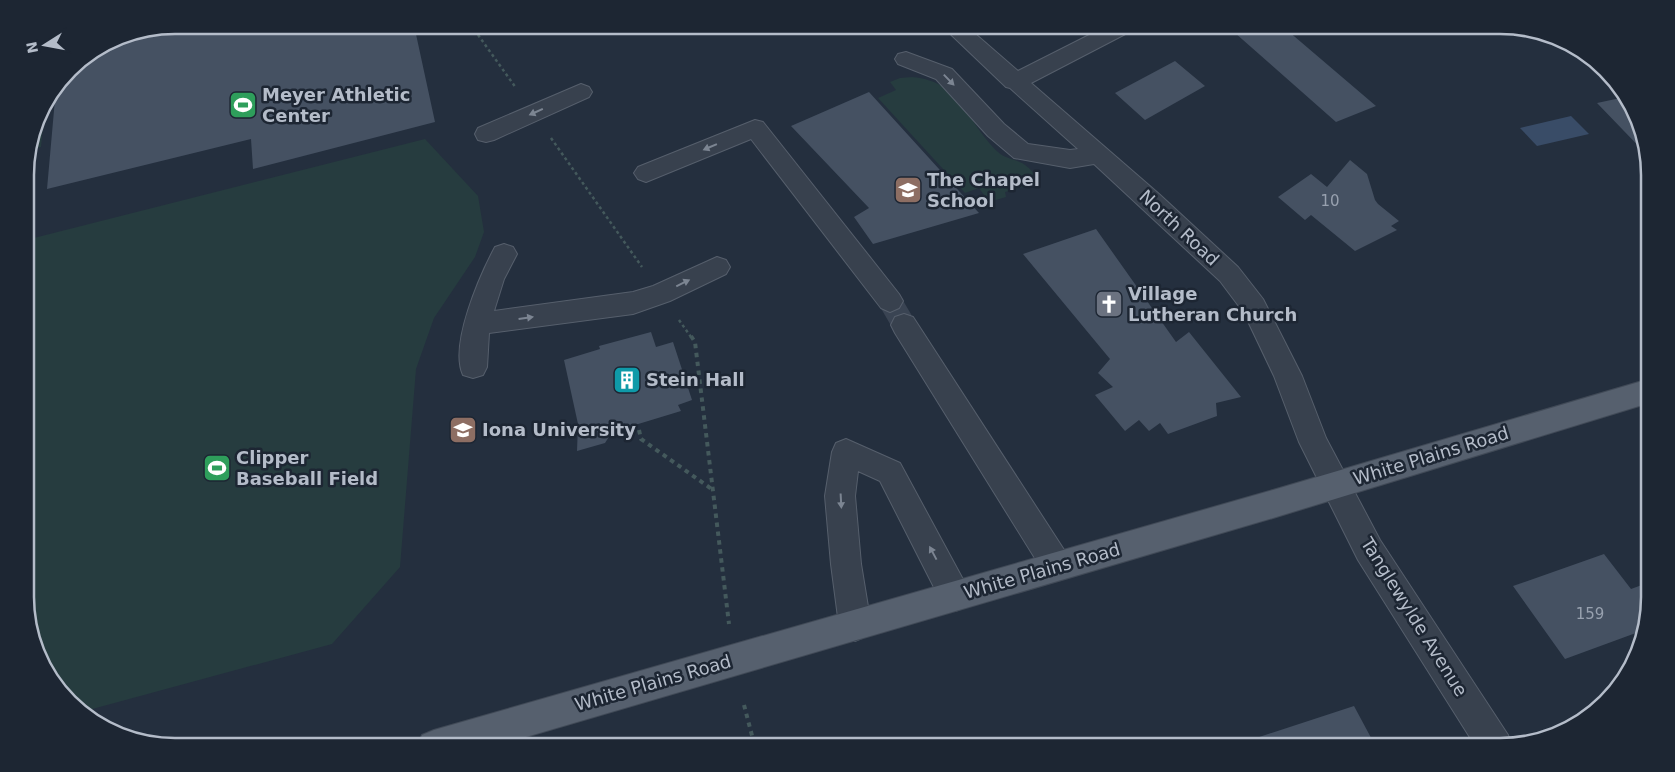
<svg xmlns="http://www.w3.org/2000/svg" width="1675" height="772" font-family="'DejaVu Sans',sans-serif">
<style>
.green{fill:#263c3f}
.water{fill:#394c67}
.building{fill:#455162}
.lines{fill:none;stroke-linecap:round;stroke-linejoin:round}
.minor-tunnel{stroke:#3a4453;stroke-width:23;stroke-dasharray:23 12;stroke-linecap:butt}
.minor-casing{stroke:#565f6c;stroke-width:2}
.major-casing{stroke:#414a57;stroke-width:2}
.path-far1{stroke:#44595c;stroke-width:2.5;stroke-dasharray:3 3;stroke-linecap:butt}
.path{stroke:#44595c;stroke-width:4;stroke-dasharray:4.5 4.5;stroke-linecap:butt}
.minor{fill:#38414e;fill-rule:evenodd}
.major{fill:#56606e;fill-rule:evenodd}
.oneway{fill:#7c8592}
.labels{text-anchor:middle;stroke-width:5;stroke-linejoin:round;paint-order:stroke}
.number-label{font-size:15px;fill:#98a1af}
.poi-label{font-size:18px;font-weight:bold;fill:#b4bcc9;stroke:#1d2633;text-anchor:start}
.street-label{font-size:18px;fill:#b4bcc9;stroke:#1d2633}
.rim{fill:none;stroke:#b4bcc9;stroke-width:2.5}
</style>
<rect width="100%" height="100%" fill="#242f3e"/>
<!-- green -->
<path class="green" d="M 912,77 C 962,81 966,122 998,152 C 1005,159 1017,159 1025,165 C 1031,169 1036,176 1041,182 L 1005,192 L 1006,197 L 989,202 L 979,188 L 965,193 L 878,98 L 896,90 L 890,82 L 900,78 Z
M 45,103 L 41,147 L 29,150 L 40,109 Z
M 425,139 L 478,196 L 484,232 L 475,257 L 434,318 L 416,369 L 400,567 L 332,644 L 85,711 L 56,689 L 26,617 L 26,240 Z"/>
<!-- water -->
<path class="water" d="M 1571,116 L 1589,134 L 1537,146 L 1520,128 Z"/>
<!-- building -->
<path class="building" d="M 175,25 L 414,25 L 435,122 L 253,169 L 251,139 L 47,189 L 56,88 L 76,62 L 118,36 Z
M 1226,25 L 1281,25 L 1376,106 L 1336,122 Z
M 1175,61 L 1205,86 L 1145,120 L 1115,93 Z
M 869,92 L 979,213 L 873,244 L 854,217 L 869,208 L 791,126 Z
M 1625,97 L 1649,155 L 1649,157 L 1597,103 Z
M 1350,160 L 1367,174 L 1375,200 L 1378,204 L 1399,221 L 1391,226 L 1397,230 L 1355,251 L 1311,215 L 1305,220 L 1278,197 L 1311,174 L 1327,187 Z
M 1096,229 L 1176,342 L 1189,332 L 1241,397 L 1216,403 L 1217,416 L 1168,434 L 1160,423 L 1149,431 L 1139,420 L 1125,431 L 1095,395 L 1113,387 L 1098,373 L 1110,359 L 1023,254 Z
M 651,332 L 656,347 L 673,342 L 692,400 L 678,405 L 681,411 L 612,432 L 605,443 L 577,451 L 578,424 L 564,360 L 600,349 L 599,346 Z
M 1604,554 L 1631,589 L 1650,582 L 1650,598 L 1644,630 L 1565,659 L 1513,586 Z
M 1354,706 L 1376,747 L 1251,747 L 1250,740 Z"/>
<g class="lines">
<!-- minor-tunnel -->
<path class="minor-tunnel" d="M 890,301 L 904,325"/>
<!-- minor casing -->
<g class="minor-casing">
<path id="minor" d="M 941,25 L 965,25 L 1018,71 L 1109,25 L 1137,25 L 1133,30 L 1031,83 L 1159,194 L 1238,267 L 1263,299 L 1302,376 L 1326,438 L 1380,540 L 1508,735 L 1512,746 L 1476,747 L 1358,560 L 1299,442 L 1274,376 L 1244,313 L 1220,281 L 1094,164 L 1070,168 L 1014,158 L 988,136 L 936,79 L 898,64 L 895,59 L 898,54 L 906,52 L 952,69 L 1004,124 L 1028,144 L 1070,150 L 1078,149 L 1010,88 L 1006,87 Z
M 581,84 L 589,87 L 592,92 L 589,97 L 494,140 L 486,142 L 478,140 L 475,134 L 478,128 Z
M 755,120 L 763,122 L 899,294 L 903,301 L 899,308 L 890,312 L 881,308 L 751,139 L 646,182 L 638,179 L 634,173 L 638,167 Z
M 504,244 L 513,247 L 517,254 L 504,279 L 494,311 L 633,292 L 653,286 L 717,257 L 726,260 L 730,267 L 726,274 L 670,301 L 633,314 L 489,333 L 487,367 L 483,375 L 473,378 L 463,375 C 449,345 480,275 495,247 Z
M 904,314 L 913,317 L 1068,556 L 1072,566 L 1068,576 L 1057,581 L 1046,576 L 895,333 L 891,325 L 895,317 Z
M 846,439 L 900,463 L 966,585 L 971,596 L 966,607 L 955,611 L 944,607 L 880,481 L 858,471 L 855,496 L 861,564 L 871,625 L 866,636 L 855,641 L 844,636 L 839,625 L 831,564 L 825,496 L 832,452 L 836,443 Z"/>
</g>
<!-- major casing -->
<g class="major-casing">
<path id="major" d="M 1649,379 L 1649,403 L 1273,518 L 492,747 L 417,747 L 422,735 L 434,730 L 1273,490 Z"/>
</g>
<!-- path-far1 -->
<path class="path-far1" d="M 471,25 L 516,88
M 551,138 L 642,267
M 679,320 L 691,337"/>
<!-- path -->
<path class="path" d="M 691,336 L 695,342 L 729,624
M 639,430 L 641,439 L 713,490
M 744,705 L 755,747"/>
<!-- minor -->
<use href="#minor" class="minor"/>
<!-- major -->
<use href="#major" class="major"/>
</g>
<!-- one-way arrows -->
<defs><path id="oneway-solid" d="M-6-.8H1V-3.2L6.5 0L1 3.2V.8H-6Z" transform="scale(1.25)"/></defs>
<g class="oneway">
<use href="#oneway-solid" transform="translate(949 80) rotate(46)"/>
<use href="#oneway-solid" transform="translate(536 112) rotate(156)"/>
<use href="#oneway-solid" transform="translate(710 147) rotate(157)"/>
<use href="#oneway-solid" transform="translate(683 283) rotate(-26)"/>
<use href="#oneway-solid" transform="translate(526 318) rotate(-8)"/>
<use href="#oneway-solid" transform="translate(841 501) rotate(87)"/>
<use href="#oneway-solid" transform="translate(933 553) rotate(-118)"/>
</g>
<!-- icons -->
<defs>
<g id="stadium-square" transform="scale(1.4375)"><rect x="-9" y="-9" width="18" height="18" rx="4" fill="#2e9e5b" stroke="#1d2633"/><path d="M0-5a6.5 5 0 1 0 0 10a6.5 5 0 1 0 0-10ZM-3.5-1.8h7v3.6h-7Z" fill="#fff"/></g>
<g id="school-square" transform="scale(1.4375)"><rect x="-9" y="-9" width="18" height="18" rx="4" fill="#8d6e63" stroke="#1d2633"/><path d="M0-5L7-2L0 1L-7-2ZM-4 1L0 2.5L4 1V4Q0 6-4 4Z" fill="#fff"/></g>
<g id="church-square" transform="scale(1.4375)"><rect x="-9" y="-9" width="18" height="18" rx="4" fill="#6b7280" stroke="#1d2633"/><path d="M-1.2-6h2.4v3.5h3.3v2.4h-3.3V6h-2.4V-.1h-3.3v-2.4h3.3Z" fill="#fff"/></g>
<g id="building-square" transform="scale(1.4375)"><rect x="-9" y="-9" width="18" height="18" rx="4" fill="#0f9aa8" stroke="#1d2633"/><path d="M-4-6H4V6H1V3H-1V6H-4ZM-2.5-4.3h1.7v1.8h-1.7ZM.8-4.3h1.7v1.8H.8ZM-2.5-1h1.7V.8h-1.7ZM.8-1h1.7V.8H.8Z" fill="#fff"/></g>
<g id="university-square" transform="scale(1.4375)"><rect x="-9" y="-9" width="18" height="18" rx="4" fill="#8d6e63" stroke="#1d2633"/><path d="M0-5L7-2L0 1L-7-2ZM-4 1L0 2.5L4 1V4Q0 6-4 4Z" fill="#fff"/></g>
</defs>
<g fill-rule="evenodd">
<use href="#stadium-square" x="243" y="105"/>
<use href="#school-square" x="908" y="190"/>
<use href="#church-square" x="1109" y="304"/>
<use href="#building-square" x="627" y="380"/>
<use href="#university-square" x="463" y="430"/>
<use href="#stadium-square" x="217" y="468"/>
</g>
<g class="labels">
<!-- number labels -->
<g class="number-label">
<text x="1330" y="206">10</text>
<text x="1590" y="619">159</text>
</g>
<!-- poi labels -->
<g class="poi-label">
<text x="262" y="101">Meyer Athletic<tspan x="262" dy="21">Center</tspan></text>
<text x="927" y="186">The Chapel<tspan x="927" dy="21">School</tspan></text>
<text x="1128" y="300">Village<tspan x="1128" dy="21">Lutheran Church</tspan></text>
<text x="646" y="386">Stein Hall</text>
<text x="482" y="436">Iona University</text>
<text x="236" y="464">Clipper<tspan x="236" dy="21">Baseball Field</tspan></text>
</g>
<!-- street labels -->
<g class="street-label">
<text transform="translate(1179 228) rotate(43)" y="6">North Road</text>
<text transform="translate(1431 456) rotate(-17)" y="6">White Plains Road</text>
<text transform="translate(1042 571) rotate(-16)" y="6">White Plains Road</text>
<text transform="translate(1414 617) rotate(58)" y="6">Tanglewylde Avenue</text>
<text transform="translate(653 683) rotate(-16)" y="6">White Plains Road</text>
</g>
</g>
<!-- crop -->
<path d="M0 0H1675V772H0ZM175 34H1500A141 141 0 0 1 1641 175V597A141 141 0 0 1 1500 738H175A141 141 0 0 1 34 597V175A141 141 0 0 1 175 34Z" fill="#1d2633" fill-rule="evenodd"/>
<path class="rim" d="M175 34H1500A141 141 0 0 1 1641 175V597A141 141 0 0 1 1500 738H175A141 141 0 0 1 34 597V175A141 141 0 0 1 175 34Z"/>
<!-- north arrow -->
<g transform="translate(45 45) rotate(259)" stroke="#1d2633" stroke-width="4" paint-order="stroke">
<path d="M0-4L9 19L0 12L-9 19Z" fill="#b4bcc9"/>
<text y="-8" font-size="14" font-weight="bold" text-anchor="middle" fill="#b4bcc9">N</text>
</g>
</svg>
